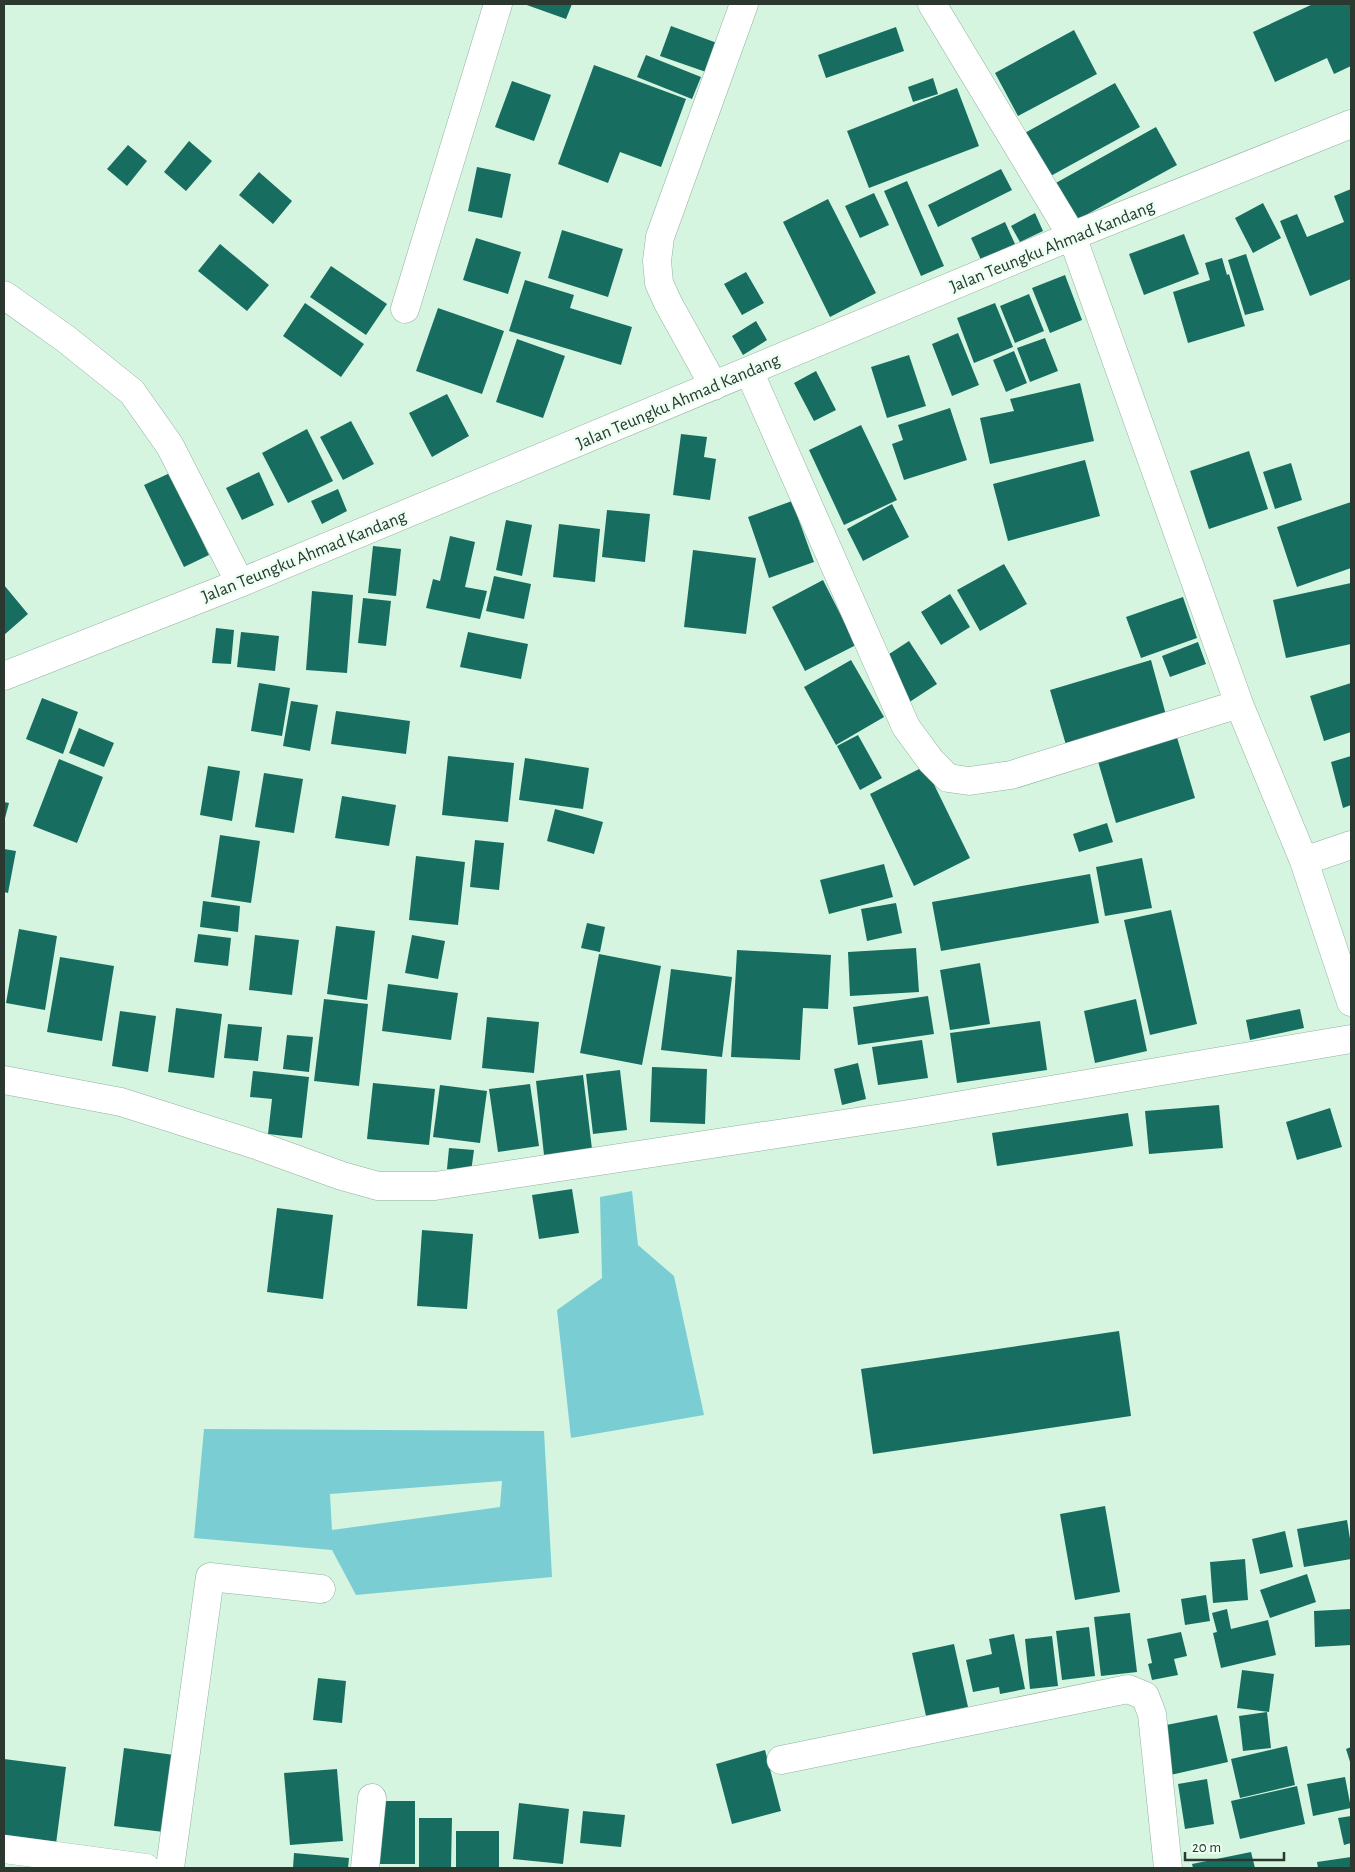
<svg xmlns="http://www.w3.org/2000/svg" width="1355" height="1872" font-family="'Alegreya Sans',sans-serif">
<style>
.water{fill:#7aced3;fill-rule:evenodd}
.building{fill:#176e60}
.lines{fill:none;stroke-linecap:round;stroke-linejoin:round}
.minor-casing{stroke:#92b19d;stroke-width:29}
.minor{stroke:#fff;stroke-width:28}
.labels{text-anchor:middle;stroke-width:5;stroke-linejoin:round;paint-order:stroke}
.street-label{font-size:18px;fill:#2b3830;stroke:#ecfff2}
</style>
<rect width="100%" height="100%" fill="#d5f5e0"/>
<!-- water -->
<path class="water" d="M 632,1191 L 638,1245 L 674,1276 L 704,1415 L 571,1438 L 557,1310 L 602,1278 L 600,1197 Z
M 204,1429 L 544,1431 L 552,1577 L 356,1595 L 332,1550 L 194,1538 ZM 502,1481 L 500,1507 L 332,1530 L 330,1494 Z"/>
<!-- building -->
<path class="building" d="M 524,4 L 572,4 L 566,19 Z
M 1313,4 L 1351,4 L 1351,66 L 1334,74 L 1327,58 L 1275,82 L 1253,32 Z
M 671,26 L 717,43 L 706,72 L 660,56 Z
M 896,27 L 904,51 L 826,78 L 818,55 Z
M 1074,30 L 1097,74 L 1018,116 L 995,73 Z
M 646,55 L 701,77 L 692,99 L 637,77 Z
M 594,65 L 686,99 L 661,167 L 620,152 L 608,183 L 558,164 Z
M 933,78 L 938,94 L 913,102 L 908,87 Z
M 512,81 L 551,95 L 534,141 L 495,127 Z
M 1115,83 L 1140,127 L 1047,178 L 1023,134 Z
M 957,88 L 979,146 L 869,188 L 847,131 Z
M 1156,127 L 1177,165 L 1075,221 L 1054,184 Z
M 189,141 L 212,161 L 186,191 L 164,172 Z
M 128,145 L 147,161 L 127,186 L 107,169 Z
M 477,167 L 511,174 L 502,218 L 468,211 Z
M 1001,169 L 1012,190 L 938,227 L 928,205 Z
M 259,172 L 292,201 L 273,224 L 239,195 Z
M 907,181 L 944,266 L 921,276 L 884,191 Z
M 1351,189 L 1351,279 L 1310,296 L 1280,221 L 1297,214 L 1307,237 L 1344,222 L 1334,196 Z
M 874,193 L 889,225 L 860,238 L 845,206 Z
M 828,199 L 876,293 L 830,317 L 783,222 Z
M 1263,203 L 1281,238 L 1253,253 L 1235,218 Z
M 1035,213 L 1043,231 L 1020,242 L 1011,226 Z
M 1005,222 L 1015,244 L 981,260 L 971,238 Z
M 562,230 L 623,249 L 608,297 L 548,278 Z
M 1184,234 L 1199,274 L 1144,295 L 1129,254 Z
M 476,238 L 521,252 L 508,294 L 463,280 Z
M 220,244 L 269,285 L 247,311 L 198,271 Z
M 1246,254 L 1264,310 L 1245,315 L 1228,260 Z
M 1222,258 L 1227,275 L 1229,274 L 1245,326 L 1188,343 L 1173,292 L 1210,280 L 1205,263 Z
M 331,266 L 387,304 L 366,335 L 310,297 Z
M 746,272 L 764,303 L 742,315 L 724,284 Z
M 1065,275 L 1082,320 L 1050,333 L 1032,288 Z
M 525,280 L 574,295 L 570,308 L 632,327 L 621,365 L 509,331 Z
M 1029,294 L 1044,331 L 1015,343 L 1000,306 Z
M 305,303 L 364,344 L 341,377 L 283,336 Z
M 995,303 L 1013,347 L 974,363 L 957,318 Z
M 438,308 L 504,331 L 482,394 L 416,371 Z
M 756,321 L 767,340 L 743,355 L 732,336 Z
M 958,333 L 979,385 L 952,396 L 932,344 Z
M 1045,338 L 1058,371 L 1030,382 L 1017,348 Z
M 517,339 L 565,356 L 543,418 L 496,402 Z
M 1014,351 L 1027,383 L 1006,392 L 993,360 Z
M 909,355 L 926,406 L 887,418 L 871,367 Z
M 816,371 L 836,410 L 814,421 L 794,383 Z
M 1080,383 L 1094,441 L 990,464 L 980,418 L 1014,411 L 1010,399 Z
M 447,394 L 469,436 L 432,457 L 409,413 Z
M 950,408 L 967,460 L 904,480 L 892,444 L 903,440 L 898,425 Z
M 351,421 L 374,464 L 343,480 L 320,437 Z
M 861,425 L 897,500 L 844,525 L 809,450 Z
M 307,429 L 333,481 L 288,503 L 262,453 Z
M 681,434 L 707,437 L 704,457 L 716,459 L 710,500 L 673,495 Z
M 1249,451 L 1268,509 L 1209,529 L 1190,471 Z
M 1085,460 L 1100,516 L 1008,541 L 993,484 Z
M 1291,463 L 1302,500 L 1275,509 L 1263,472 Z
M 259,472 L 274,505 L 242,520 L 226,488 Z
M 170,473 L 209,555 L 184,567 L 144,485 Z
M 338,489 L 347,511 L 322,524 L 311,501 Z
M 792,501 L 814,562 L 769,578 L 748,517 Z
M 1351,502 L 1351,568 L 1297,587 L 1277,527 Z
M 892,504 L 909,537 L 863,561 L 847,529 Z
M 607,510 L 650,514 L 645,562 L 602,557 Z
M 506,520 L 532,525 L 522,576 L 496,570 Z
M 559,524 L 600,529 L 595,582 L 553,577 Z
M 450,536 L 475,542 L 465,587 L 487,591 L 480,619 L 426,608 L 433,579 L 440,581 Z
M 373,546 L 401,549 L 396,596 L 368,593 Z
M 693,550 L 756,558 L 746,634 L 684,627 Z
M 1004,564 L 1027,604 L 980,631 L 957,590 Z
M 494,576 L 531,584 L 524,619 L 486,611 Z
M 823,580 L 856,645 L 805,671 L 772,607 Z
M 1351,583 L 1351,644 L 1286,658 L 1273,600 Z
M 4,585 L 28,614 L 4,635 Z
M 312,591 L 353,595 L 347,673 L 306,670 Z
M 950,594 L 970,627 L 941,645 L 921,612 Z
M 1183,597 L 1197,638 L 1141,658 L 1126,617 Z
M 363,598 L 391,601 L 386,646 L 358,643 Z
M 216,628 L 234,630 L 231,664 L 212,663 Z
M 241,632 L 279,636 L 275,671 L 237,667 Z
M 468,632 L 528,644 L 521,679 L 460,667 Z
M 909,641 L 937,684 L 908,703 L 880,660 Z
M 1198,642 L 1206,664 L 1170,677 L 1162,656 Z
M 851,660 L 884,717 L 836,745 L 804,687 Z
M 1151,660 L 1166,715 L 1066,745 L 1050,690 Z
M 259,683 L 290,688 L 282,736 L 251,731 Z
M 1351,683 L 1351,732 L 1324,741 L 1310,696 Z
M 42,698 L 78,712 L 63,754 L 26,739 Z
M 291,701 L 318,705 L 310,751 L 283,746 Z
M 336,711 L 410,721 L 406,754 L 331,744 Z
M 79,728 L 114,743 L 104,767 L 69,753 Z
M 1176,734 L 1195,798 L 1116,823 L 1097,758 Z
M 858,735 L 882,778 L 860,790 L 837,746 Z
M 448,756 L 514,763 L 508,822 L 442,815 Z
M 1351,756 L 1351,805 L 1343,808 L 1331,762 Z
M 525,758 L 589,768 L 583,809 L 519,800 Z
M 59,759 L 103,777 L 77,843 L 33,826 Z
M 208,766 L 240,771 L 232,821 L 200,815 Z
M 925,766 L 970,858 L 914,886 L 870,794 Z
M 264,773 L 303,779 L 294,833 L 255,827 Z
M 342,796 L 396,805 L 389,846 L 335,838 Z
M 4,802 L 9,803 L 4,822 Z
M 555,809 L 603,822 L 594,854 L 547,841 Z
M 1107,823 L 1113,842 L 1079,852 L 1073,834 Z
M 220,835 L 260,841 L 251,903 L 211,897 Z
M 475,840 L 504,843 L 499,890 L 470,887 Z
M 4,849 L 16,851 L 8,893 L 4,892 Z
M 416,856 L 465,862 L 458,925 L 409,920 Z
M 1142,858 L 1152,908 L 1105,916 L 1096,867 Z
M 884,864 L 893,897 L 829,914 L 820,880 Z
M 1090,874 L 1099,923 L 941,951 L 932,902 Z
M 203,901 L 240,906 L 238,932 L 200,927 Z
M 896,903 L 902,933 L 867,941 L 861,909 Z
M 1171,910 L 1197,1024 L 1150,1035 L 1124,920 Z
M 587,923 L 605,927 L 600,952 L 581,948 Z
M 336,926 L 375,931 L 367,1000 L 327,994 Z
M 19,929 L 57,936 L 45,1010 L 6,1003 Z
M 198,934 L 231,938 L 228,966 L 194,962 Z
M 255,935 L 299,940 L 292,995 L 249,990 Z
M 412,935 L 445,941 L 438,979 L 405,973 Z
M 916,948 L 919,992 L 850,996 L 848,952 Z
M 737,950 L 831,955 L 828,1009 L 803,1008 L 800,1060 L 731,1057 Z
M 599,954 L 661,966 L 642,1065 L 580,1053 Z
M 60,957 L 114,966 L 102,1041 L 47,1032 Z
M 980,963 L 990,1024 L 950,1030 L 940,970 Z
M 671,969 L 732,977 L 722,1057 L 661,1050 Z
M 388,984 L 458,993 L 451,1040 L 382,1031 Z
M 928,996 L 934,1034 L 858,1045 L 853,1007 Z
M 324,999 L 368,1004 L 359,1086 L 314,1081 Z
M 1136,999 L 1147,1051 L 1095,1063 L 1084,1011 Z
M 176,1008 L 222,1014 L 214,1078 L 168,1072 Z
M 1300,1009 L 1304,1028 L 1250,1040 L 1246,1020 Z
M 120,1011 L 156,1016 L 148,1072 L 112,1066 Z
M 487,1017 L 539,1022 L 534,1073 L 482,1068 Z
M 1040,1021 L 1047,1070 L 957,1083 L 950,1033 Z
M 228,1024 L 262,1027 L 258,1061 L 224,1058 Z
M 287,1035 L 313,1037 L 309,1072 L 283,1069 Z
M 922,1040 L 928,1078 L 878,1085 L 872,1047 Z
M 858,1063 L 866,1099 L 842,1105 L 834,1069 Z
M 652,1067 L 707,1069 L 705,1124 L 650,1122 Z
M 620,1070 L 627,1130 L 593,1134 L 586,1074 Z
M 253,1071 L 309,1077 L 302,1138 L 268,1134 L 272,1099 L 250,1097 Z
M 583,1075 L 592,1149 L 544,1155 L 536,1081 Z
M 373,1083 L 435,1089 L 429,1145 L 367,1139 Z
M 530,1084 L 539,1146 L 498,1152 L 489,1089 Z
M 440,1085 L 487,1091 L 480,1143 L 433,1137 Z
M 1219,1105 L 1223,1148 L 1149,1154 L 1145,1111 Z
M 1330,1108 L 1342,1147 L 1297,1160 L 1286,1122 Z
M 1128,1113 L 1133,1146 L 997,1166 L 992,1133 Z
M 449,1148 L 474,1150 L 471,1172 L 447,1169 Z
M 572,1189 L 579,1233 L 539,1239 L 532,1195 Z
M 277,1208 L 333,1215 L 323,1299 L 267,1292 Z
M 422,1230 L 473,1234 L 467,1309 L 417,1306 Z
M 1119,1331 L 1131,1416 L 873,1454 L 861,1369 Z
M 1105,1506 L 1120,1592 L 1075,1600 L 1060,1514 Z
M 1347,1520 L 1351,1545 L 1351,1559 L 1304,1567 L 1297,1529 Z
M 1285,1531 L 1293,1567 L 1260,1574 L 1252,1539 Z
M 1245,1559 L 1248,1600 L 1213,1603 L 1210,1562 Z
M 1307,1574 L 1316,1602 L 1270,1618 L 1260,1590 Z
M 1206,1595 L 1210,1621 L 1185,1625 L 1181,1599 Z
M 1227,1609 L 1231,1629 L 1268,1620 L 1276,1655 L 1221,1668 L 1213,1633 L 1217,1632 L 1212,1613 Z
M 1351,1609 L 1351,1645 L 1315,1647 L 1314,1611 Z
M 1130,1613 L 1137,1672 L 1101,1676 L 1094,1617 Z
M 1089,1627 L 1095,1676 L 1062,1680 L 1056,1631 Z
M 1181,1632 L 1187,1656 L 1174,1659 L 1178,1675 L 1152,1680 L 1148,1664 L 1152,1663 L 1147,1639 Z
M 1014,1634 L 1025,1689 L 1000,1694 L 999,1687 L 973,1692 L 966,1660 L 992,1654 L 989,1639 Z
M 1052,1636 L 1058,1686 L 1030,1689 L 1025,1639 Z
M 954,1644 L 968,1707 L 926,1716 L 912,1653 Z
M 1242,1670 L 1274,1674 L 1269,1712 L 1237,1708 Z
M 318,1678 L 346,1681 L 342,1723 L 313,1720 Z
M 1267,1712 L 1271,1748 L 1243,1751 L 1239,1716 Z
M 1217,1715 L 1228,1762 L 1166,1776 L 1156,1727 Z
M 1287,1746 L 1295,1785 L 1240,1798 L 1231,1759 Z
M 1351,1747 L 1351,1765 L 1346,1749 Z
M 124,1748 L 174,1755 L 164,1832 L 114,1826 Z
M 765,1750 L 781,1811 L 732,1824 L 716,1764 Z
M 4,1759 L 66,1767 L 56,1844 L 4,1837 Z
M 337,1769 L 343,1841 L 290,1845 L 284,1773 Z
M 1345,1777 L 1351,1808 L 1313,1816 L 1307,1784 Z
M 1207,1779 L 1214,1824 L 1185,1829 L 1178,1784 Z
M 1297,1786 L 1305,1824 L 1240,1839 L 1231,1801 Z
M 379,1801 L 415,1801 L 415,1864 L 379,1864 Z
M 519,1803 L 569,1809 L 563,1864 L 513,1859 Z
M 583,1811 L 625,1815 L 621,1847 L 580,1843 Z
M 1351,1816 L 1351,1843 L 1344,1845 L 1338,1818 Z
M 419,1818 L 452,1818 L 451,1868 L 419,1868 Z
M 456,1831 L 499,1831 L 499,1868 L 456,1868 Z
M 1251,1852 L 1255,1868 L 1193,1868 L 1192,1864 Z
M 294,1853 L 349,1858 L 348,1868 L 293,1868 Z
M 1351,1857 L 1351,1868 L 1318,1868 L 1317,1862 Z"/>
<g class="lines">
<!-- minor casing -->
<g class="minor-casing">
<path id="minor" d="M 932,4 L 1072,236 L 1239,704 L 1304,861 L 1351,1002
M 4,295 L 66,339 L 132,392 L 170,446 L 240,583
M 405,309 L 498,4
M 749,371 L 906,727 L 931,761 L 948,778 L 969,781 L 1011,775 L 1239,704
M 714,386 L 668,303 L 659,283 L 657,261 L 660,237 L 744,4
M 4,676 L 240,583 L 1072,236 L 1351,124
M 1304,861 L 1351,845
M 4,1080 L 121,1102 L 259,1146 L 342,1176 L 378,1186 L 435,1186 L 909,1114 L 1351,1039
M 781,1760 L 1128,1689 L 1145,1696 L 1152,1714 L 1168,1868
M 4,1849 L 146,1868
M 170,1868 L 210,1577 L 321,1589
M 365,1868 L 372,1798"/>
</g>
<!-- minor -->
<use href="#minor" class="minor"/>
</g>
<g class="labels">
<!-- street labels -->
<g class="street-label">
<text transform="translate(1052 246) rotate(-22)" y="6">Jalan Teungku Ahmad Kandang</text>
<text transform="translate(678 401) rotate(-23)" y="6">Jalan Teungku Ahmad Kandang</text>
<text transform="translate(304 556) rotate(-22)" y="6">Jalan Teungku Ahmad Kandang</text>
</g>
</g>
<!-- border -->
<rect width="1355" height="1872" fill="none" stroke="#2b3830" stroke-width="10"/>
<!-- scale -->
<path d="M1185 1852v8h99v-8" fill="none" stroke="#2b3830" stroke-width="2.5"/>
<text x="1192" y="1852" font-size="15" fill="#2b3830" stroke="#ecfff2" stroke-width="4" paint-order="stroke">20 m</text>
</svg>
